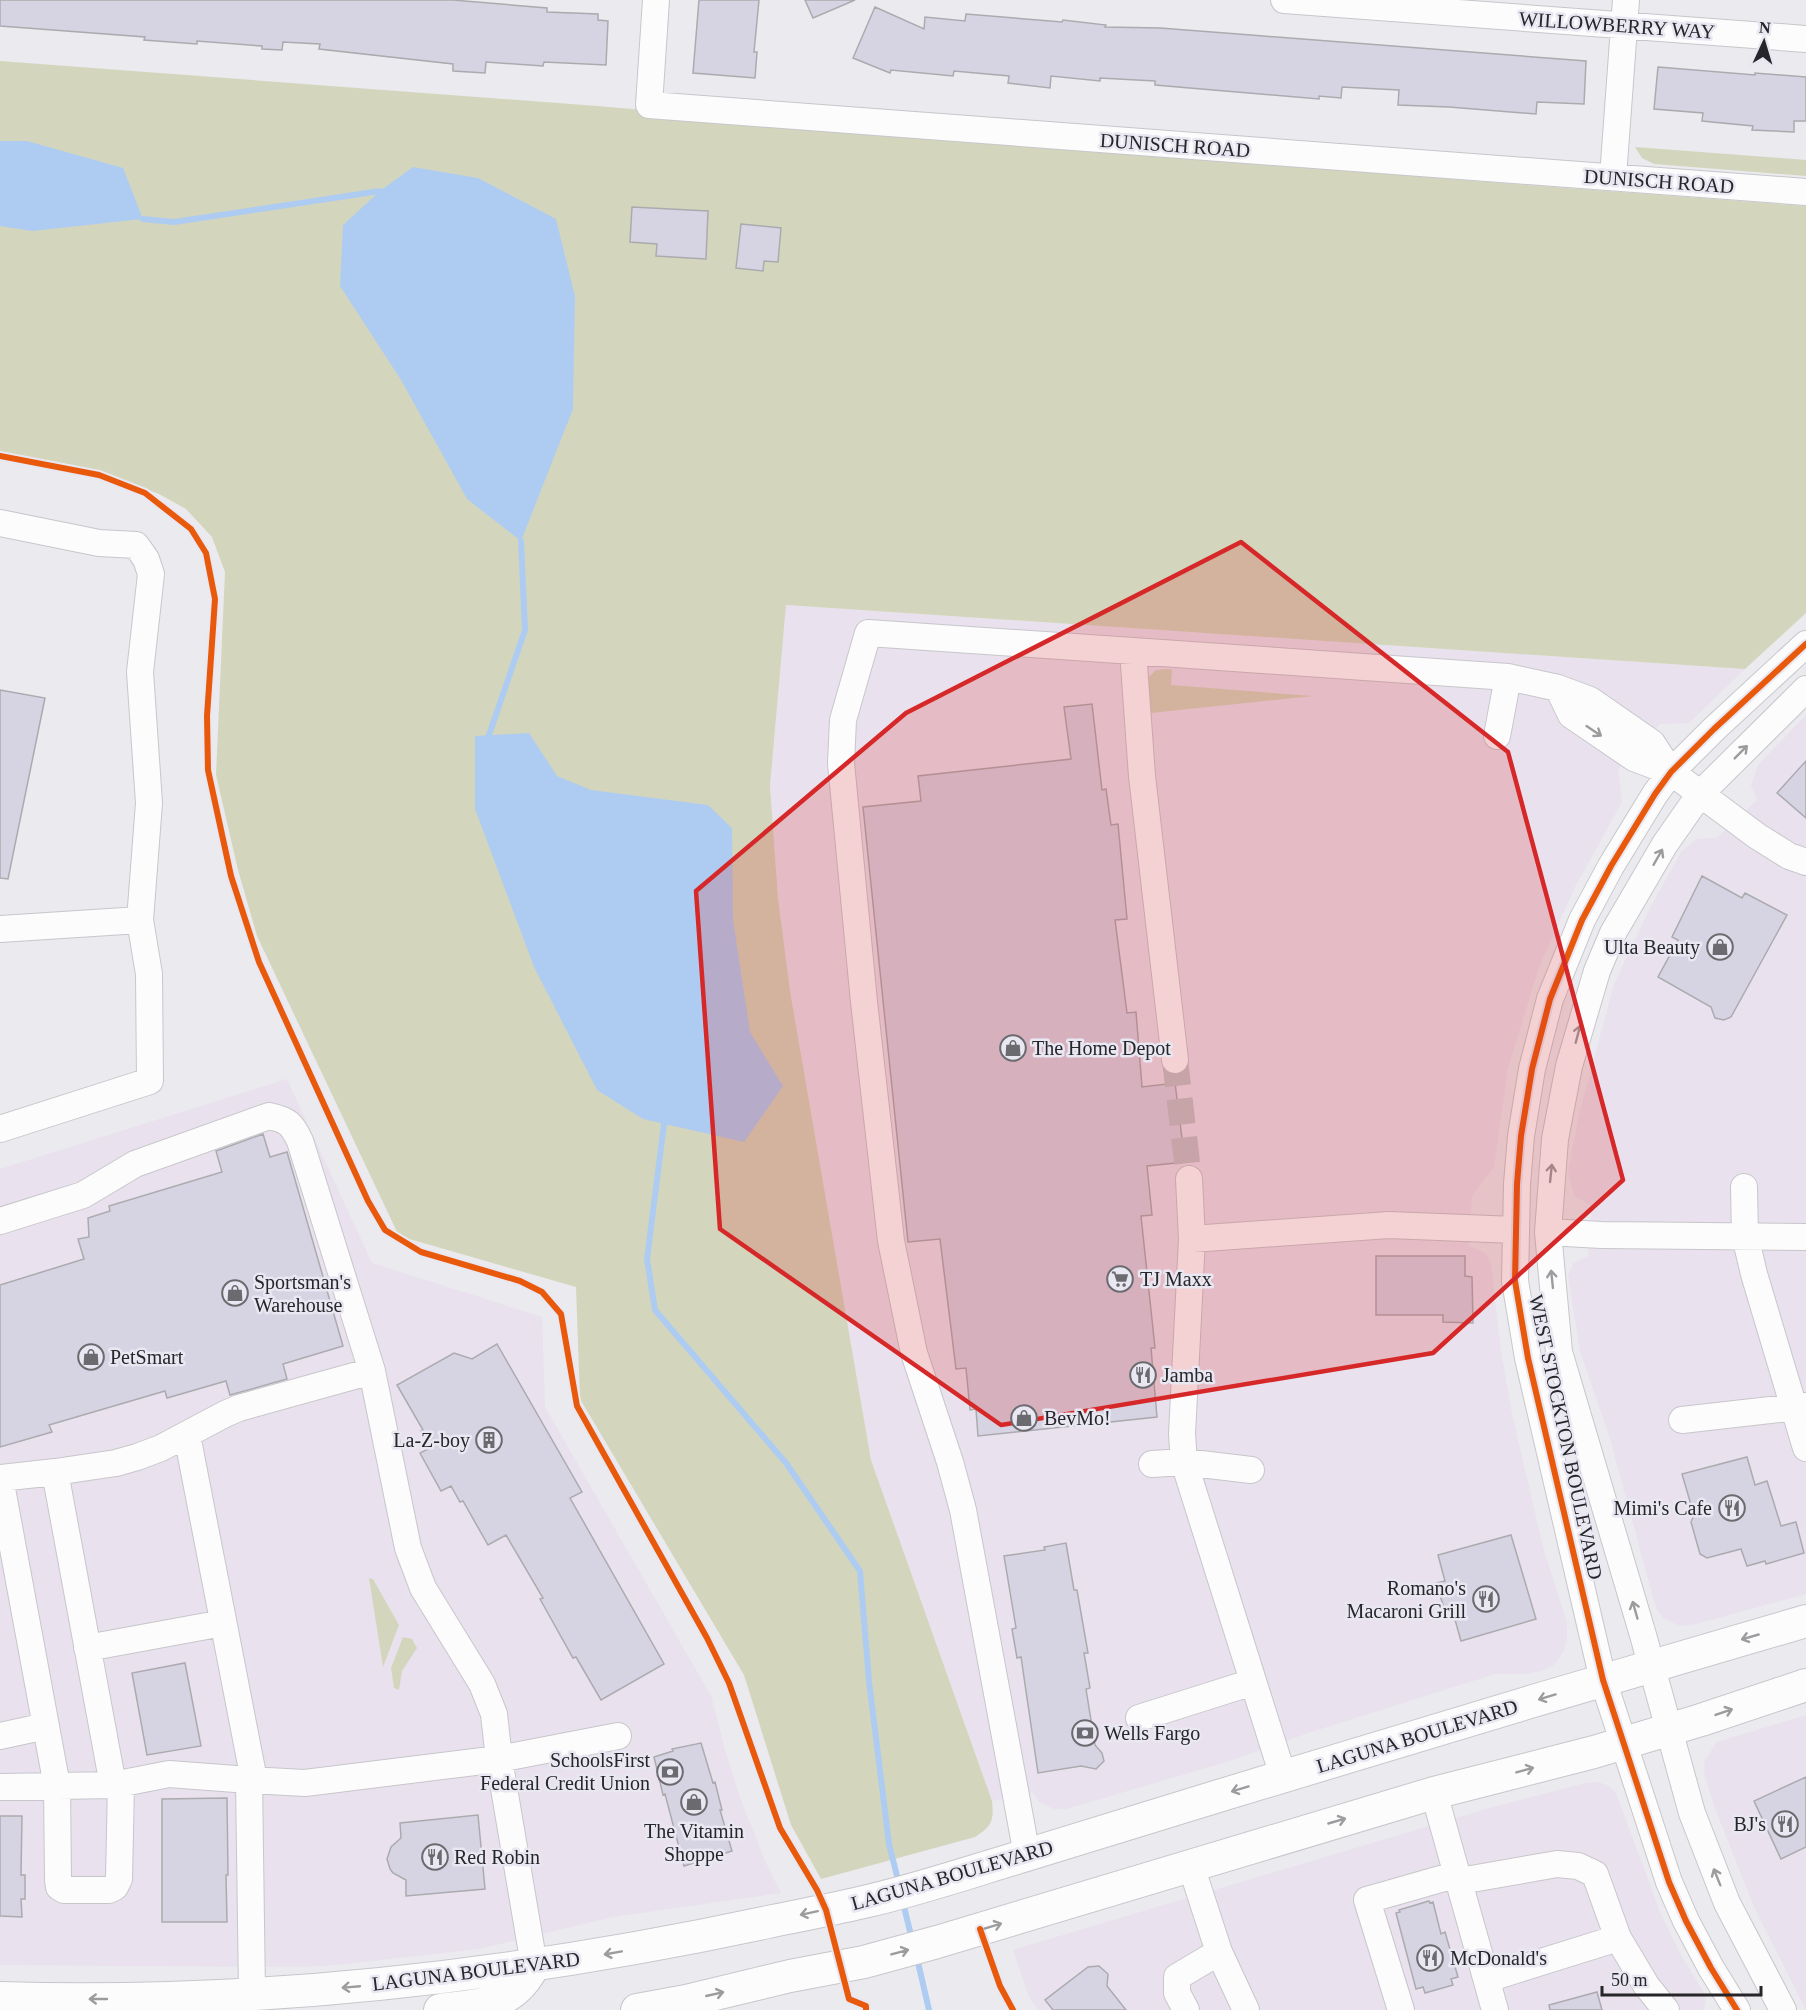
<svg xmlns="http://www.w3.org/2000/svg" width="1806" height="2010" font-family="Georgia,serif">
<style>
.commercial{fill:#e9e1ed}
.green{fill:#d3d6bc}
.water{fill:#aeccf2}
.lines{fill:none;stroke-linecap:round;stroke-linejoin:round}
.stream{stroke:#aeccf2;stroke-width:6}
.building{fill:#d6d4e3;stroke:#ababaf;stroke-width:1.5}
.minor-tunnel{stroke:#c3c3c8;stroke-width:26;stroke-dasharray:26 13;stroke-linecap:butt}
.minor-casing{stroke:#c7c7cb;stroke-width:28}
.major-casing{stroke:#c7c7cb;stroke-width:34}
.minor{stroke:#fcfcfd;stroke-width:26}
.major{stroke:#fcfcfd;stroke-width:32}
.cycleway-casing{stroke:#e8e7f2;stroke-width:10}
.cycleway{stroke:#e8590c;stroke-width:6}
.oneway{stroke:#9c9c9e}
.marked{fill:#d62828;fill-opacity:0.2;stroke:#d62828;stroke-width:4.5;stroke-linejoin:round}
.labels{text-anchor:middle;stroke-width:5;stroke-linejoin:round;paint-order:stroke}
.street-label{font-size:20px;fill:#26262a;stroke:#e8e7f2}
.poi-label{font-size:20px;fill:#26262a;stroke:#e8e7f2;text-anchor:start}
</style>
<rect width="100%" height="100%" fill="#eaeaef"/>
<!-- commercial -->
<path class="commercial" d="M 786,605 L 1745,669 L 1689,723 L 1660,724 L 1618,770 L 1622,802 L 1575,887 L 1539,967 L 1508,1068 L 1494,1167 L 1472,1196 L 1469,1246 L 1485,1253 L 1491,1263 L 1501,1351 L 1512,1414 L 1543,1547 L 1567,1623 L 1567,1638 L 1564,1651 L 1554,1665 L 1541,1671 L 1522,1674 L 1495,1674 L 1308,1733 L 1230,1761 L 1066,1809 L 1054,1809 L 1039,1802 L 1033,1792 L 992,1801 L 871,1460 L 790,991 L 778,898 L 770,786 Z
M 1806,715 L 1806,1594 L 1696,1624 L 1680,1626 L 1663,1618 L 1656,1608 L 1610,1439 L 1580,1351 L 1568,1276 L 1573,1263 L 1588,1256 L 1592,1207 L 1574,1195 L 1568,1172 L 1579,1115 L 1614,984 L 1650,908 L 1681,852 L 1696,839 L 1717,838 L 1757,800 L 1751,785 L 1758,765 Z
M 287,1079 L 372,1263 L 542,1317 L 545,1407 L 711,1696 L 724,1746 L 739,1795 L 766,1863 L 781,1893 L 613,1917 L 478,1949 L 346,1964 L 307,1967 L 0,1965 L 0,1169 Z
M 1806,1715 L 1806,2010 L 1754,1907 L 1713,1803 L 1704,1772 L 1705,1760 L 1717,1742 Z
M 1597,1782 L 1607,1785 L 1616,1793 L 1660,1912 L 1681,1955 L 1706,1996 L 1704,2010 L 1038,2010 L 1029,1997 L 1013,1950 L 1493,1807 L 1585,1783 Z"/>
<!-- green -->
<path class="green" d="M 0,61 L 597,106 L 1475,181 L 1806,206 L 1806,613 L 1745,669 L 786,605 L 770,786 L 778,898 L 790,991 L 871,1460 L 992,1801 C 994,1821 992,1826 975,1837 L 821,1879 L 791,1825 L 744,1675 L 580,1399 L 576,1287 L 399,1236 L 257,936 L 238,870 L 216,775 L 225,572 L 212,537 L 186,509 L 159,494 L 117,478 L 0,453 Z
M 1635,147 L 1806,160 L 1806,176 L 1654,164 L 1642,158 Z
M 1168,669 L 1172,670 L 1171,685 L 1313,696 L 1151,713 L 1148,678 L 1156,670 Z
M 369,1578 L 373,1579 L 399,1625 L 383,1667 Z
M 403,1637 L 412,1639 L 417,1648 L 402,1671 L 399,1690 L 394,1688 L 391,1668 Z"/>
<!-- water -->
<path class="water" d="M 0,141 L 27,141 L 123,168 L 143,219 L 32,231 L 0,226 Z
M 413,167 L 478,178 L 556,219 L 575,296 L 573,409 L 521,541 L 467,499 L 401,380 L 340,286 L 343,225 L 380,191 Z
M 529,733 L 557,776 L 591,790 L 708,805 L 732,828 L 733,920 L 750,1032 L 783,1086 L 744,1142 L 643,1119 L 597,1090 L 534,967 L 475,809 L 475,736 Z"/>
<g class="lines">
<!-- stream -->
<path class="stream" d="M 143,219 L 174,222 L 380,191
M 489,735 L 525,630 L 521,541
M 664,1124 L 647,1259 L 655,1310 L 786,1463 L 860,1571 L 869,1681 L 889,1844 L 899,1884
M 903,1903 L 912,1939
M 917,1958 L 929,2010"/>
</g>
<!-- building -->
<path class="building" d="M 0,0 L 453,0 L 547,8 L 547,12 L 598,14 L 598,20 L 608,21 L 606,65 L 544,62 L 543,66 L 486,62 L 485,73 L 453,71 L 453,64 L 319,49 L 320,44 L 283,42 L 282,50 L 262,49 L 262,46 L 197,41 L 197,44 L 144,40 L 145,37 L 0,26 Z
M 699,0 L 759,0 L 754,52 L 757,52 L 755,78 L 693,73 Z
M 805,0 L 855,0 L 813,18 Z
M 875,7 L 924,29 L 925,17 L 965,21 L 966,14 L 1062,22 L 1063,20 L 1106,25 L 1105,27 L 1160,28 L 1251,35 L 1586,61 L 1584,104 L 1537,102 L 1536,114 L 1449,107 L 1398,105 L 1399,90 L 1342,87 L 1341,98 L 1319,96 L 1319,99 L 1155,85 L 1155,81 L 1100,78 L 1100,81 L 1051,76 L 1050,88 L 1008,83 L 1009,76 L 954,71 L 953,76 L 891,70 L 890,73 L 853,58 Z
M 1658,67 L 1755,75 L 1755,73 L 1806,77 L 1806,121 L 1794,121 L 1794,132 L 1752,130 L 1753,126 L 1702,121 L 1703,113 L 1654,109 Z
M 632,207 L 708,211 L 706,259 L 656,256 L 657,244 L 630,242 Z
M 741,224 L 781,228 L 778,262 L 764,261 L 763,271 L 736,268 Z
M 0,690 L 45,698 L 8,879 L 0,878 Z
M 1092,704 L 1102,790 L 1106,789 L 1111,825 L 1118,824 L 1127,919 L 1115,920 L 1127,1013 L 1136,1012 L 1142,1087 L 1175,1083 L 1185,1162 L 1147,1166 L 1152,1215 L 1141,1216 L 1155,1348 L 1151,1348 L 1157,1417 L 978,1436 L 976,1409 L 970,1410 L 966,1368 L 956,1369 L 940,1239 L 908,1242 L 863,807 L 921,801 L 918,776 L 1071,759 L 1064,707 Z
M 1806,761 L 1806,818 L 1777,793 Z
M 1702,876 L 1742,898 L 1745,893 L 1787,915 L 1731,1017 L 1724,1020 L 1715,1018 L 1711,1007 L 1658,977 L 1678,940 L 1672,937 Z
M 263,1134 L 270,1157 L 287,1152 L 343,1346 L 283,1364 L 287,1379 L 230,1395 L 226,1381 L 167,1398 L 165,1391 L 49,1425 L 52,1432 L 0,1447 L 0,1285 L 84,1259 L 78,1239 L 89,1237 L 88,1218 L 110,1211 L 109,1206 L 222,1172 L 216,1151 Z
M 1376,1256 L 1465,1256 L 1465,1276 L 1472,1277 L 1473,1323 L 1443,1322 L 1443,1315 L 1376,1315 Z
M 497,1344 L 582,1492 L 570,1498 L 664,1664 L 601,1700 L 576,1657 L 573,1658 L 540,1599 L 543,1598 L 506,1535 L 488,1545 L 463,1501 L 460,1502 L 451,1486 L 441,1491 L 420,1453 L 430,1448 L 421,1431 L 423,1430 L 397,1385 L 454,1353 L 472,1359 Z
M 1747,1457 L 1755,1485 L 1767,1481 L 1781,1526 L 1796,1522 L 1804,1553 L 1766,1564 L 1765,1561 L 1747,1566 L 1741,1549 L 1707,1558 L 1700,1554 L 1691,1522 L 1694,1515 L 1682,1474 Z
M 1511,1535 L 1536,1619 L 1461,1641 L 1454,1616 L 1447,1617 L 1436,1583 L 1445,1581 L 1438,1555 Z
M 1066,1543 L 1074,1590 L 1077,1590 L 1088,1653 L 1084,1653 L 1090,1688 L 1086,1689 L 1095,1745 L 1102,1753 L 1104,1761 L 1096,1769 L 1081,1766 L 1038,1773 L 1021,1657 L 1017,1658 L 1012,1629 L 1016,1628 L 1004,1556 L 1045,1550 L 1044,1547 Z
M 185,1663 L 201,1746 L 147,1755 L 132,1673 Z
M 701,1743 L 713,1783 L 715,1782 L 722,1810 L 720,1810 L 732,1851 L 684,1866 L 665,1794 L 663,1795 L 654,1757 L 673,1751 L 672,1749 Z
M 1806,1777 L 1806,1847 L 1781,1859 L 1754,1801 Z
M 227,1798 L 228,1875 L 226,1875 L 227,1922 L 162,1922 L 162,1799 Z
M 478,1815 L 485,1889 L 406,1896 L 406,1880 L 393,1873 L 390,1869 L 387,1859 L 391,1847 L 401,1838 L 400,1823 Z
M 0,1816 L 22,1816 L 21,1875 L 25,1875 L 25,1899 L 21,1899 L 22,1917 L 0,1916 Z
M 1429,1901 L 1430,1903 L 1433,1902 L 1441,1934 L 1445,1932 L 1458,1977 L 1451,1979 L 1453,1985 L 1425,1993 L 1423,1987 L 1416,1989 L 1396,1913 L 1400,1912 L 1399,1910 Z
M 1099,1966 L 1108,1974 L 1107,1986 L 1126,2010 L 1053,2010 L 1045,2000 L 1088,1967 Z
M 1597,1992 L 1602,2010 L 1550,2010 L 1549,2005 Z"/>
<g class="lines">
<!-- minor-tunnel -->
<path class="minor-tunnel" d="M 1175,1060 L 1189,1179"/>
<!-- minor casing -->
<g class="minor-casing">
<path id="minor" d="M 656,0 L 649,105 L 1806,192
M 1284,0 L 1806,39
M 1613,177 L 1626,0
M 0,523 L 99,543 L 136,545 L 146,559 L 151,574 L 140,672 L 149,803 L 140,920 L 149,974 L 150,1081 L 0,1129
M 1558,688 L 1571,715 L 1634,758 L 1671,772 L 1757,836 L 1789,856 L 1806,862
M 1497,736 L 1508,677
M 0,929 L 140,920
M 1175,1060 L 1142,776 L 1133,651 L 1508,677 L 1558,688 L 1590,700 L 1652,743 L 1671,772
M 1189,1179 L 1192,1239 L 1182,1434 L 1184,1462 L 1283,1776
M 1744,1187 L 1745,1236 L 1754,1274 L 1806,1448
M 0,1221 L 83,1195 L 135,1164 L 269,1116 C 288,1120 292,1124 300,1141 L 372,1371 L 408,1548 L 423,1588 L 482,1684 L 494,1714 L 499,1759 L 534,1965
M 1548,1232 L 1601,1235 L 1806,1237
M 1192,1239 L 1389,1225 L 1515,1230
M 1682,1420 L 1806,1406
M 187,1435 L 254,1780
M 1152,1464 L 1184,1462 L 1251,1470
M 55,1472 L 113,1785
M 0,1478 L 57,1786 L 58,1880 L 59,1887 L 64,1890 L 109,1890 L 115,1887 L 119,1879 L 121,1784
M 0,1478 L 55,1472 L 116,1463 L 137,1457 L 161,1448 L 225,1414 L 239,1408 L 372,1371
M 87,1648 L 223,1623
M 1139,1718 L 1253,1682
M 0,1736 L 46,1726
M 249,1780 L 305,1783 L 499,1759 L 618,1736
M 0,1787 L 113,1785 L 169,1774 L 249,1780 L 252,1994
M 1434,1793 L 1495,2010
M 1027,1855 L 963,1510 L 950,1462 L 914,1353 L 891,1241 L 864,1002 L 841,763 L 843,720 L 868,633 L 1133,651
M 1191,1866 L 1219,1952 L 1246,2010
M 1460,1881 L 1557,1864 L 1578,1866 L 1595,1874 L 1618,1938 L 1646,1985 L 1666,2010
M 1487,1979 L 1618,1938
M 1186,2010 L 1177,1993 L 1177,1977 L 1219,1952
M 1401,2010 L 1367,1900 L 1458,1874
M 1737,2010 L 1711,1968 L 1686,1921 L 1669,1882 L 1603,1680 L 1528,1358 L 1515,1281 L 1517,1184 L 1521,1136 L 1532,1069 L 1550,999 L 1582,920 L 1611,866 L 1655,794 L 1671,772 L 1714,729 L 1806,644
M 1783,2010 L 1727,1903 L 1692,1813 L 1643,1635 L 1559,1352 L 1548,1232 L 1555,1139 L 1569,1066 L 1597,971 L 1613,933 L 1665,844 L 1700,794 L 1806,689"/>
</g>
<!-- major casing -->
<g class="major-casing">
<path id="major" d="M 0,1998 C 258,2006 516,1976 768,1922 C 801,1915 835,1909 868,1901 C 920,1889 970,1872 1020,1857 C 1089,1836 1157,1815 1225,1794 C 1418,1735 1612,1677 1806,1621
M 440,2010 C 482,2004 512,2008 534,1965
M 637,2010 L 686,2001 L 790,1976 L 864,1962 L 937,1942 L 1434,1793 L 1594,1752 L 1701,1720 L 1806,1685"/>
</g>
<!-- minor -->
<use href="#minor" class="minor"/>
<!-- major -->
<use href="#major" class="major"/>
<!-- cycleway casing -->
<g class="cycleway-casing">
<path id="cycleway" d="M 0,456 L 99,475 L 145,493 L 191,529 L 206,553 L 215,599 L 207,716 L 208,770 L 231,876 L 259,962 L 368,1201 L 385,1230 L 421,1252 L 520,1281 L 542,1292 L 561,1314 L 577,1406 L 707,1638 L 729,1683 L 780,1828 L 817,1890 L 826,1910 L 849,1999 L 866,2006 L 866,2010
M 980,1929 L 1000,1986 L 1013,2010
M 1737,2010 L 1711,1968 L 1686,1921 L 1669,1882 L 1603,1680 L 1528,1358 L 1515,1281 L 1517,1184 L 1521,1136 L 1532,1069 L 1550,999 L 1582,920 L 1611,866 L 1655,794 L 1671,772 L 1714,729 L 1806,644"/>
</g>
<!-- cycleway -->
<use href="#cycleway" class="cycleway"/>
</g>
<!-- one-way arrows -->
<defs><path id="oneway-shaft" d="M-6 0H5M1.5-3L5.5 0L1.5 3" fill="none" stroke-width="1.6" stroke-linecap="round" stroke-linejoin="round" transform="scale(1.5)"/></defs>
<g class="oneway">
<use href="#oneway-shaft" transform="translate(1594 731) rotate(34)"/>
<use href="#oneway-shaft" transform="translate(1741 752) rotate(-45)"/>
<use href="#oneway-shaft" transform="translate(1658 857) rotate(-60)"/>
<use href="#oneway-shaft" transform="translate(1578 1034) rotate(-75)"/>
<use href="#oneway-shaft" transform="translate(1551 1173) rotate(-84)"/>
<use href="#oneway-shaft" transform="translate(1552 1279) rotate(-96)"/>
<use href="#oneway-shaft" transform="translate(1635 1610) rotate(-106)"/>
<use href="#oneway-shaft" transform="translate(1750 1637) rotate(164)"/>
<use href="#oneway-shaft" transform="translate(1547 1697) rotate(163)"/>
<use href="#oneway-shaft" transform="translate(1724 1712) rotate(-19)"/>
<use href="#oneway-shaft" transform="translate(1525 1770) rotate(-15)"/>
<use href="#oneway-shaft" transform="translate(1240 1789) rotate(163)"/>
<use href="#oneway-shaft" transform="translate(1337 1821) rotate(-16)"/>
<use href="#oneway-shaft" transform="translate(1717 1877) rotate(-112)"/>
<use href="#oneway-shaft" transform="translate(809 1913) rotate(168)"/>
<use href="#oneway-shaft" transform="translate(993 1926) rotate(-17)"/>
<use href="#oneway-shaft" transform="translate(900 1952) rotate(-15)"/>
<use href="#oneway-shaft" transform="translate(613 1953) rotate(170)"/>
<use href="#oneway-shaft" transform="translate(351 1987) rotate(175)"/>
<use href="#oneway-shaft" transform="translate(715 1994) rotate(-13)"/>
<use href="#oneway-shaft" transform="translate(98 1999) rotate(-180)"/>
</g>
<!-- marked area -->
<path class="marked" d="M 1241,542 L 1508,752 L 1623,1180 L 1433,1353 L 1001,1425 L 720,1229 L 696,891 L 906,713 Z"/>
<!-- icons -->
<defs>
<g id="shop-ring" transform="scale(1.35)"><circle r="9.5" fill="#e8e7f2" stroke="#6b6b6f" stroke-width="1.5"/><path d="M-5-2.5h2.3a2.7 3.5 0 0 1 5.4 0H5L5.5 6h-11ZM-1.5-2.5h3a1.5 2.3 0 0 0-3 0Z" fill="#6b6b6f"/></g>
<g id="supermarket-ring" transform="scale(1.35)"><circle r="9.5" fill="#e8e7f2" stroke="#6b6b6f" stroke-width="1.5"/><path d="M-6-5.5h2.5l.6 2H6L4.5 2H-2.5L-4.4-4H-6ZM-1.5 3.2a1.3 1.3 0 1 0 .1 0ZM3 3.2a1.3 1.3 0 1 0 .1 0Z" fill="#6b6b6f"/></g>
<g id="restaurant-ring" transform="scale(1.35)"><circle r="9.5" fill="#e8e7f2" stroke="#6b6b6f" stroke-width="1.5"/><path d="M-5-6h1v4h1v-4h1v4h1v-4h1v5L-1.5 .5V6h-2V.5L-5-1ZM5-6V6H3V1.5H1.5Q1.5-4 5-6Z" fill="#6b6b6f"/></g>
<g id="building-ring" transform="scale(1.35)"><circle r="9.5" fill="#e8e7f2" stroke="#6b6b6f" stroke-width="1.5"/><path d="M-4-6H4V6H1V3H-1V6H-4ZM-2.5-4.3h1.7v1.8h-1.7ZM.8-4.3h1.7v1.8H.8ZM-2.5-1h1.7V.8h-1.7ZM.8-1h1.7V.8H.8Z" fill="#6b6b6f"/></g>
<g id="bank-ring" transform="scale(1.35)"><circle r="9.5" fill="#e8e7f2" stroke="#6b6b6f" stroke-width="1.5"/><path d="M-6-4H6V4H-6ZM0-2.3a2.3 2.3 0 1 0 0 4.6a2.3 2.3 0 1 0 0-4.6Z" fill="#6b6b6f"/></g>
</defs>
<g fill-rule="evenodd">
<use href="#shop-ring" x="1720" y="947"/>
<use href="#shop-ring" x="1013" y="1048"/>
<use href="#supermarket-ring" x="1120" y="1279"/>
<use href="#shop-ring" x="235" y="1293"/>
<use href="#shop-ring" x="91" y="1357"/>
<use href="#restaurant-ring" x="1143" y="1375"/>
<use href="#shop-ring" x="1024" y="1418"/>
<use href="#building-ring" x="489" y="1440"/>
<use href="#restaurant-ring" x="1732" y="1508"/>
<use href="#restaurant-ring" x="1486" y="1599"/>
<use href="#bank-ring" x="1085" y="1733"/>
<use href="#bank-ring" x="670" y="1772"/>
<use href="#shop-ring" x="694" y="1802"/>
<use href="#restaurant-ring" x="1785" y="1824"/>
<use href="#restaurant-ring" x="435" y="1857"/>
<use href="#restaurant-ring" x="1430" y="1958"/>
</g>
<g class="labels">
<!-- street labels -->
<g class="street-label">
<text transform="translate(1617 25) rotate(4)" y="7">WILLOWBERRY WAY</text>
<text transform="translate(1175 145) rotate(4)" y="7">DUNISCH ROAD</text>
<text transform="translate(1659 181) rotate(4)" y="7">DUNISCH ROAD</text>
<text transform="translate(1566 1437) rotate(78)" y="7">WEST STOCKTON BOULEVARD</text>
<text transform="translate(1417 1736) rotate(-17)" y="7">LAGUNA BOULEVARD</text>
<text transform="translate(952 1875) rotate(-16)" y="7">LAGUNA BOULEVARD</text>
<text transform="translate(476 1971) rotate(-7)" y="7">LAGUNA BOULEVARD</text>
</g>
<!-- poi labels -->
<g class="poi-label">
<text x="1700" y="954" text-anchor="end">Ulta Beauty</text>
<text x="1032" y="1055">The Home Depot</text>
<text x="1140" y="1286">TJ Maxx</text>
<text x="254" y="1289">Sportsman's<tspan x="254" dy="23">Warehouse</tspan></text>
<text x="110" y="1364">PetSmart</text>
<text x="1162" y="1382">Jamba</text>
<text x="1044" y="1425">BevMo!</text>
<text x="470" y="1447" text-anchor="end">La-Z-boy</text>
<text x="1712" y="1515" text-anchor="end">Mimi's Cafe</text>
<text x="1466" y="1595" text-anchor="end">Romano's<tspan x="1466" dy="23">Macaroni Grill</tspan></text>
<text x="1104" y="1740">Wells Fargo</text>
<text x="650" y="1767" text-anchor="end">SchoolsFirst<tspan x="650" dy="23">Federal Credit Union</tspan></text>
<text x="1766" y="1831" text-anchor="end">BJ's</text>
<text x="694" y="1838" text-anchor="middle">The Vitamin<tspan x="694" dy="23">Shoppe</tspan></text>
<text x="454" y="1864">Red Robin</text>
<text x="1450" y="1965">McDonald's</text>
</g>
</g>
<!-- north arrow -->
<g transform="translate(1764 42) rotate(4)" stroke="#e8e7f2" stroke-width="4.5" paint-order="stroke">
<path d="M0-4.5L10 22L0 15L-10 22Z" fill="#26262a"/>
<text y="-9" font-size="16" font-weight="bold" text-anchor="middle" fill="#26262a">N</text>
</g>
<!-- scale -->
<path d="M1602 1986v9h159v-9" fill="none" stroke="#26262a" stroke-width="3"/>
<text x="1611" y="1986" font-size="18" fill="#26262a" stroke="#e8e7f2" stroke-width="4.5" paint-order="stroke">50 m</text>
</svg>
